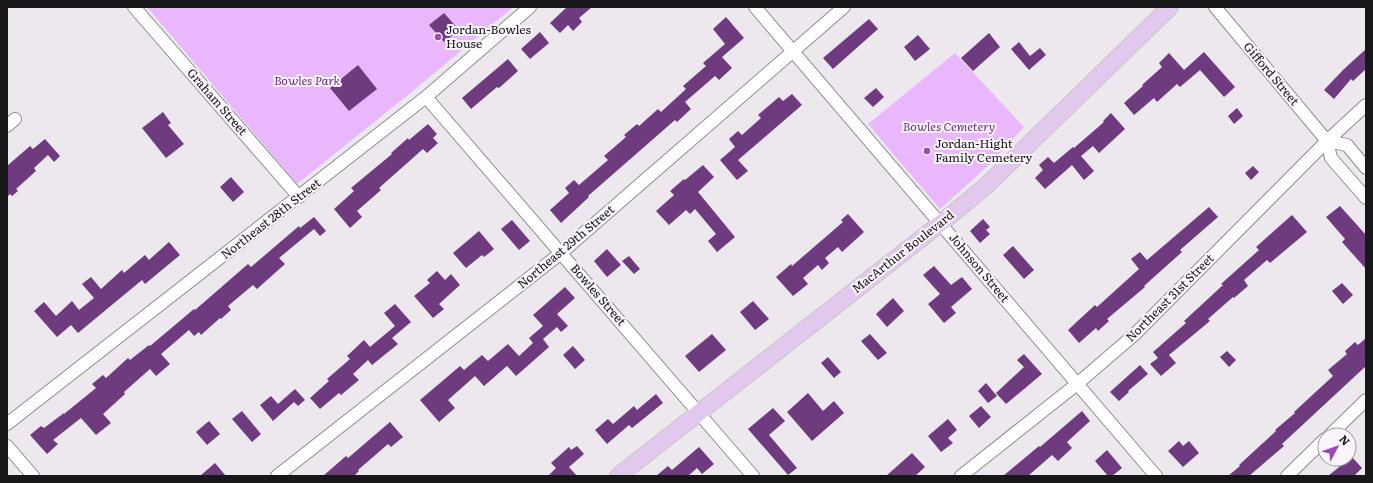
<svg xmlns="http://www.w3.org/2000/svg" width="1373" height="483" font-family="Literata,serif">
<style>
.green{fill:#eab7fc}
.building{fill:#6e3b7f}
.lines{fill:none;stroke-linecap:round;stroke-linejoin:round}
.minor-casing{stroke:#8f8b91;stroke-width:14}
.major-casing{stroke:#c7c7c8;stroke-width:18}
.minor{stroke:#fff;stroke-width:12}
.major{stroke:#e3c8ed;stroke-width:16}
.poi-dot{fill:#9c49b7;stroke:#faf5fb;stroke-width:1.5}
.labels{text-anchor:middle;stroke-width:4;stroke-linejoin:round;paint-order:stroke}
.poi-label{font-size:12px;fill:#171618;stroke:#faf5fb;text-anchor:start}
.street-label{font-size:12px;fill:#171618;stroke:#faf5fb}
.park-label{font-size:12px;font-style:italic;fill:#6f2d85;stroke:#faf5fb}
</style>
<rect width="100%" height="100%" fill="#ece8ee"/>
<!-- green -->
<path class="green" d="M 147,7 L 513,7 L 419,86 L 297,184 Z
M 955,53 L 1024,127 L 990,164 L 940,209 L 868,124 Z"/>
<!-- building -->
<path class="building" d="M 567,7 L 592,7 L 579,18 L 582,22 L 573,31 L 568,25 L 560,33 L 550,23 Z
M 444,13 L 459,30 L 444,42 L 429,25 Z
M 726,17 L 744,38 L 722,57 L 732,68 L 719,80 L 715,76 L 685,102 L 691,109 L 677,122 L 675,120 L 588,196 L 589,197 L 561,223 L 550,210 L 569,193 L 565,188 L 574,180 L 579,185 L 608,160 L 604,156 L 626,137 L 624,135 L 637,124 L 639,126 L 658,109 L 661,112 L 686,89 L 683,86 L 706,66 L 703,63 L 725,44 L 713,29 Z
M 869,19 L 878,29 L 833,69 L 823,58 Z
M 540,32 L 549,43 L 530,59 L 521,49 Z
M 989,33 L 1000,47 L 973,71 L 961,58 Z
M 918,35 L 930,49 L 915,61 L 904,47 Z
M 1019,42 L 1030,56 L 1040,48 L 1046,55 L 1029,70 L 1011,49 Z
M 1366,49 L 1366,69 L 1353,81 L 1351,79 L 1334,99 L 1324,90 L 1344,69 Z
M 1204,52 L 1235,87 L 1224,97 L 1200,70 L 1180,87 L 1177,84 L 1157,102 L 1154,98 L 1134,115 L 1124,103 L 1143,86 L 1142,85 L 1162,67 L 1159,63 L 1169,53 L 1184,70 Z
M 508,59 L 518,71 L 499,88 L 497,87 L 471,109 L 462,98 Z
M 358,65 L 377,89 L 349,111 L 330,88 Z
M 876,88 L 884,97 L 873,107 L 864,98 Z
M 792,94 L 802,105 L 738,160 L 748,171 L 737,180 L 720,160 L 735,147 L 729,139 L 738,131 L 742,135 L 761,118 L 758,115 L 779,97 L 783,101 Z
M 1237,108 L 1243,116 L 1234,124 L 1228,116 Z
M 163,112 L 171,123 L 168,125 L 184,144 L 166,158 L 142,128 Z
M 1111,113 L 1125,129 L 1099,153 L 1093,146 L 1081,156 L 1094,171 L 1084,180 L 1072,165 L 1045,189 L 1035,178 L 1043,170 L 1039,165 L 1048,157 L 1054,163 L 1073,147 L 1074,148 L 1104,122 L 1103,121 Z
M 428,124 L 437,134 L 433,138 L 438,143 L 427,153 L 423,149 L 379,188 L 381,190 L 357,211 L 362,217 L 350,228 L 334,209 L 354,191 L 351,188 L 392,154 L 391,153 L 408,138 L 409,140 Z
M 45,139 L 60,156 L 54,162 L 48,155 L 34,168 L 36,171 L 16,189 L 18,191 L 12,196 L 10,194 L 7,197 L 7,166 L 30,146 L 33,149 Z
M 703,165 L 714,177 L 698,192 L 735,237 L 717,252 L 708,241 L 716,234 L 695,209 L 690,214 L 686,210 L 669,225 L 656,211 L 674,195 L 670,191 L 684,179 L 685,180 Z
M 1253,166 L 1259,172 L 1251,180 L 1245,173 Z
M 231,177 L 244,192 L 233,202 L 220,187 Z
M 1340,206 L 1366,235 L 1366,269 L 1342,242 L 1345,239 L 1326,217 Z
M 1209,207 L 1218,217 L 1180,250 L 1182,252 L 1144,286 L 1145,287 L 1107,319 L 1109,321 L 1098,331 L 1096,328 L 1079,343 L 1068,330 L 1095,305 L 1097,307 L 1139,269 L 1131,259 L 1140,252 L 1147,260 Z
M 848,214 L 864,232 L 842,252 L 838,247 L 825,258 L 829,263 L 822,270 L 818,265 L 803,278 L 808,284 L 793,296 L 776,277 L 791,264 L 792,266 L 843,222 L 841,220 Z
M 1292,215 L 1307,232 L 1270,263 L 1267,260 L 1244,280 L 1248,286 L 1234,298 L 1233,297 L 1208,319 L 1210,321 L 1169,355 L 1176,363 L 1161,376 L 1150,364 L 1158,358 L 1153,352 L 1186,323 L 1184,321 L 1223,285 L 1221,284 L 1259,250 L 1256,247 Z
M 314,217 L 326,231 L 320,236 L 314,229 L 279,258 L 285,264 L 257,289 L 253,285 L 228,306 L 231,310 L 221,319 L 220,318 L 201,335 L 199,332 L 194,336 L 189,330 L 161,354 L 170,364 L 156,376 L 150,369 L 124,392 L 125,394 L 103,414 L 111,423 L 96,435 L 81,418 L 53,440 L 58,444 L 47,454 L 30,435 L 41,426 L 44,428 L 64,413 L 64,414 L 96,388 L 92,384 L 103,375 L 106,378 L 128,358 L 130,360 L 149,345 L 150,346 L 194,309 L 195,310 L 248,264 L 251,267 L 299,226 L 300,228 Z
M 983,219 L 990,227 L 986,230 L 990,234 L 980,243 L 970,231 Z
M 512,220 L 530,241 L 519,250 L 501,229 Z
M 479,231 L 494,249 L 484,257 L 482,255 L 466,268 L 453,253 Z
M 169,242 L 180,255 L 145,284 L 142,280 L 78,333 L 71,325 L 57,337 L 34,311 L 44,302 L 56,316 L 72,301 L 79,310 L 94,298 L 82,284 L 91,277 L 101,289 L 122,270 L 124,273 L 145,255 L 149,260 Z
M 1013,246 L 1034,270 L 1024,279 L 1003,255 Z
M 607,249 L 621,265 L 607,277 L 594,261 Z
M 629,256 L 640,269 L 634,274 L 622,261 Z
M 934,266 L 951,285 L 962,277 L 972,289 L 951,307 L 956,313 L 944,323 L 928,304 L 940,294 L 923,275 Z
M 437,271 L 445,280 L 451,274 L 460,285 L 439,304 L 444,309 L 433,318 L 414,296 L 430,283 L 427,280 Z
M 1342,283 L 1353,295 L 1343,304 L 1332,291 Z
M 565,287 L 575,298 L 557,314 L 568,326 L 561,332 L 557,327 L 543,339 L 549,347 L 516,376 L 507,366 L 484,386 L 475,376 L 448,400 L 455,408 L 439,422 L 420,400 L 460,366 L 464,370 L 482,355 L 488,361 L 508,344 L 519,356 L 533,343 L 529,338 L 543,326 L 533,315 Z
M 893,298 L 904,311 L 887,327 L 876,314 Z
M 753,301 L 769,319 L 755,330 L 740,312 Z
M 395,304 L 411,322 L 392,338 L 398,344 L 372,365 L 368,360 L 353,374 L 359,380 L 341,395 L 339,393 L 320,409 L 310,398 L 329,381 L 327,379 L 350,359 L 347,356 L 364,340 L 370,347 L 395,326 L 384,313 Z
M 712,334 L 726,350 L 699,372 L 685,356 Z
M 870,334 L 887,353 L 878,360 L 861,341 Z
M 1366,338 L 1366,366 L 1282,444 L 1284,446 L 1249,476 L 1228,476 L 1240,466 L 1239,465 L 1276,431 L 1275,430 L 1295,413 L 1294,412 L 1333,376 L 1328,370 L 1347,354 L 1345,351 L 1355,342 L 1358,345 Z
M 573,346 L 585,360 L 575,369 L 563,355 Z
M 1227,351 L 1236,360 L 1229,367 L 1220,357 Z
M 1024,354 L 1042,374 L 1006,404 L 996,393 L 1024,367 L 1017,360 Z
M 828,357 L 841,372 L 834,378 L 821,363 Z
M 1140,365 L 1148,374 L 1128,391 L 1129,392 L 1119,401 L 1110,392 Z
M 986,383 L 997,396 L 988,403 L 978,391 Z
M 295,389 L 305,400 L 298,406 L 294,402 L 273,421 L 260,405 L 271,396 L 278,404 Z
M 808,393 L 823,411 L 834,401 L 844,413 L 812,441 L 787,412 Z
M 656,394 L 663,403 L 632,428 L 629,425 L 607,444 L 595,430 L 608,419 L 613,424 L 634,406 L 637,410 Z
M 981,406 L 991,417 L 979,428 L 969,416 Z
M 773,408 L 785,421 L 769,435 L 797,468 L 788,475 L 748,429 Z
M 242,411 L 261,434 L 252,442 L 232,419 Z
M 1082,411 L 1090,421 L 1067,442 L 1072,448 L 1058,461 L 1052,455 L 1028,476 L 1003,476 L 1039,446 L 1040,447 Z
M 948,419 L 957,430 L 948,438 L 953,443 L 941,452 L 928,436 Z
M 209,421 L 220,434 L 207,445 L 196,432 Z
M 390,422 L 403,437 L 391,447 L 388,444 L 358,470 L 359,471 L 354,476 L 323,476 L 346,456 L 348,458 Z
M 1179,441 L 1183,446 L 1189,441 L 1199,453 L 1183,467 L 1168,451 Z
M 577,446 L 584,454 L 569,467 L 577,476 L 548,476 L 556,468 L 551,463 L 569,447 L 571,450 Z
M 699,447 L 714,464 L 702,474 L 697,468 L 688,476 L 656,476 L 668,466 L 672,470 Z
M 1107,450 L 1122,468 L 1112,476 L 1108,476 L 1095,461 Z
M 912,453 L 925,467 L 915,476 L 886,476 Z
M 1351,456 L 1362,468 L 1354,476 L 1328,476 L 1349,459 Z
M 215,463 L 226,476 L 200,476 Z"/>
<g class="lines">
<!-- minor casing -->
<g class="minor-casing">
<path id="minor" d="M 134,7 L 299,197
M 755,7 L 1156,476
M 1215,7 L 1327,141 L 1331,158 L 1366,198
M 426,97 L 753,476
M 7,126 L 15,119
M 1327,141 L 1347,145 L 1366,168
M 7,424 L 426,97 L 530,7
M 1330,435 L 1366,400
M 7,446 L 33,476
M 277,476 L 561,253 L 844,7
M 961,476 L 1077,384 L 1134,335 L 1327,141 L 1366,105
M 1287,476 L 1325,439"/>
</g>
<!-- major casing -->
<g class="major-casing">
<path id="major" d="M 618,476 L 941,223 L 986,186 L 1170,7"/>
</g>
<!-- minor -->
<use href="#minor" class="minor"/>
<!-- major -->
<use href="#major" class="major"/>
</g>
<!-- markers -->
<g class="poi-dot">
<circle cx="438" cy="37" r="4"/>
<circle cx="927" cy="151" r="4"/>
</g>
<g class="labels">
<!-- poi labels -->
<g class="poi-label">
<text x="446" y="34">Jordan-Bowles<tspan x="446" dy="14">House</tspan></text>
<text x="935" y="148">Jordan-Hight<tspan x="935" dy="14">Family Cemetery</tspan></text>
</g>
<!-- street labels -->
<g class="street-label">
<text transform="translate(1271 74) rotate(50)" y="4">Gifford Street</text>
<text transform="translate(217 102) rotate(49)" y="4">Graham Street</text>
<text transform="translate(271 219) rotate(-38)" y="4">Northeast 28th Street</text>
<text transform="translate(566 247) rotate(-40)" y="4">Northeast 29th Street</text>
<text transform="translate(903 252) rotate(-38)" y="4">MacArthur Boulevard</text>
<text transform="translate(979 268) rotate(50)" y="4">Johnson Street</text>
<text transform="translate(598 295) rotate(49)" y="4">Bowles Street</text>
<text transform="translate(1170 298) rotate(-45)" y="4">Northeast 31st Street</text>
</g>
<!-- park labels -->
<g class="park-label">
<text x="307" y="85">Bowles Park</text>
<text x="949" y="131">Bowles Cemetery</text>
</g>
</g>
<!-- border -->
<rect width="1373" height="483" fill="none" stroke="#171618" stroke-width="16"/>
<!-- north arrow -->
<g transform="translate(1337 447) rotate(49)"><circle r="19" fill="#faf5fb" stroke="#9f9ca0"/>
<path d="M0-3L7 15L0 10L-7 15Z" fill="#9c49b7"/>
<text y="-6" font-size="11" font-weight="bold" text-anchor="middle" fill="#171618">N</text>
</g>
</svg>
